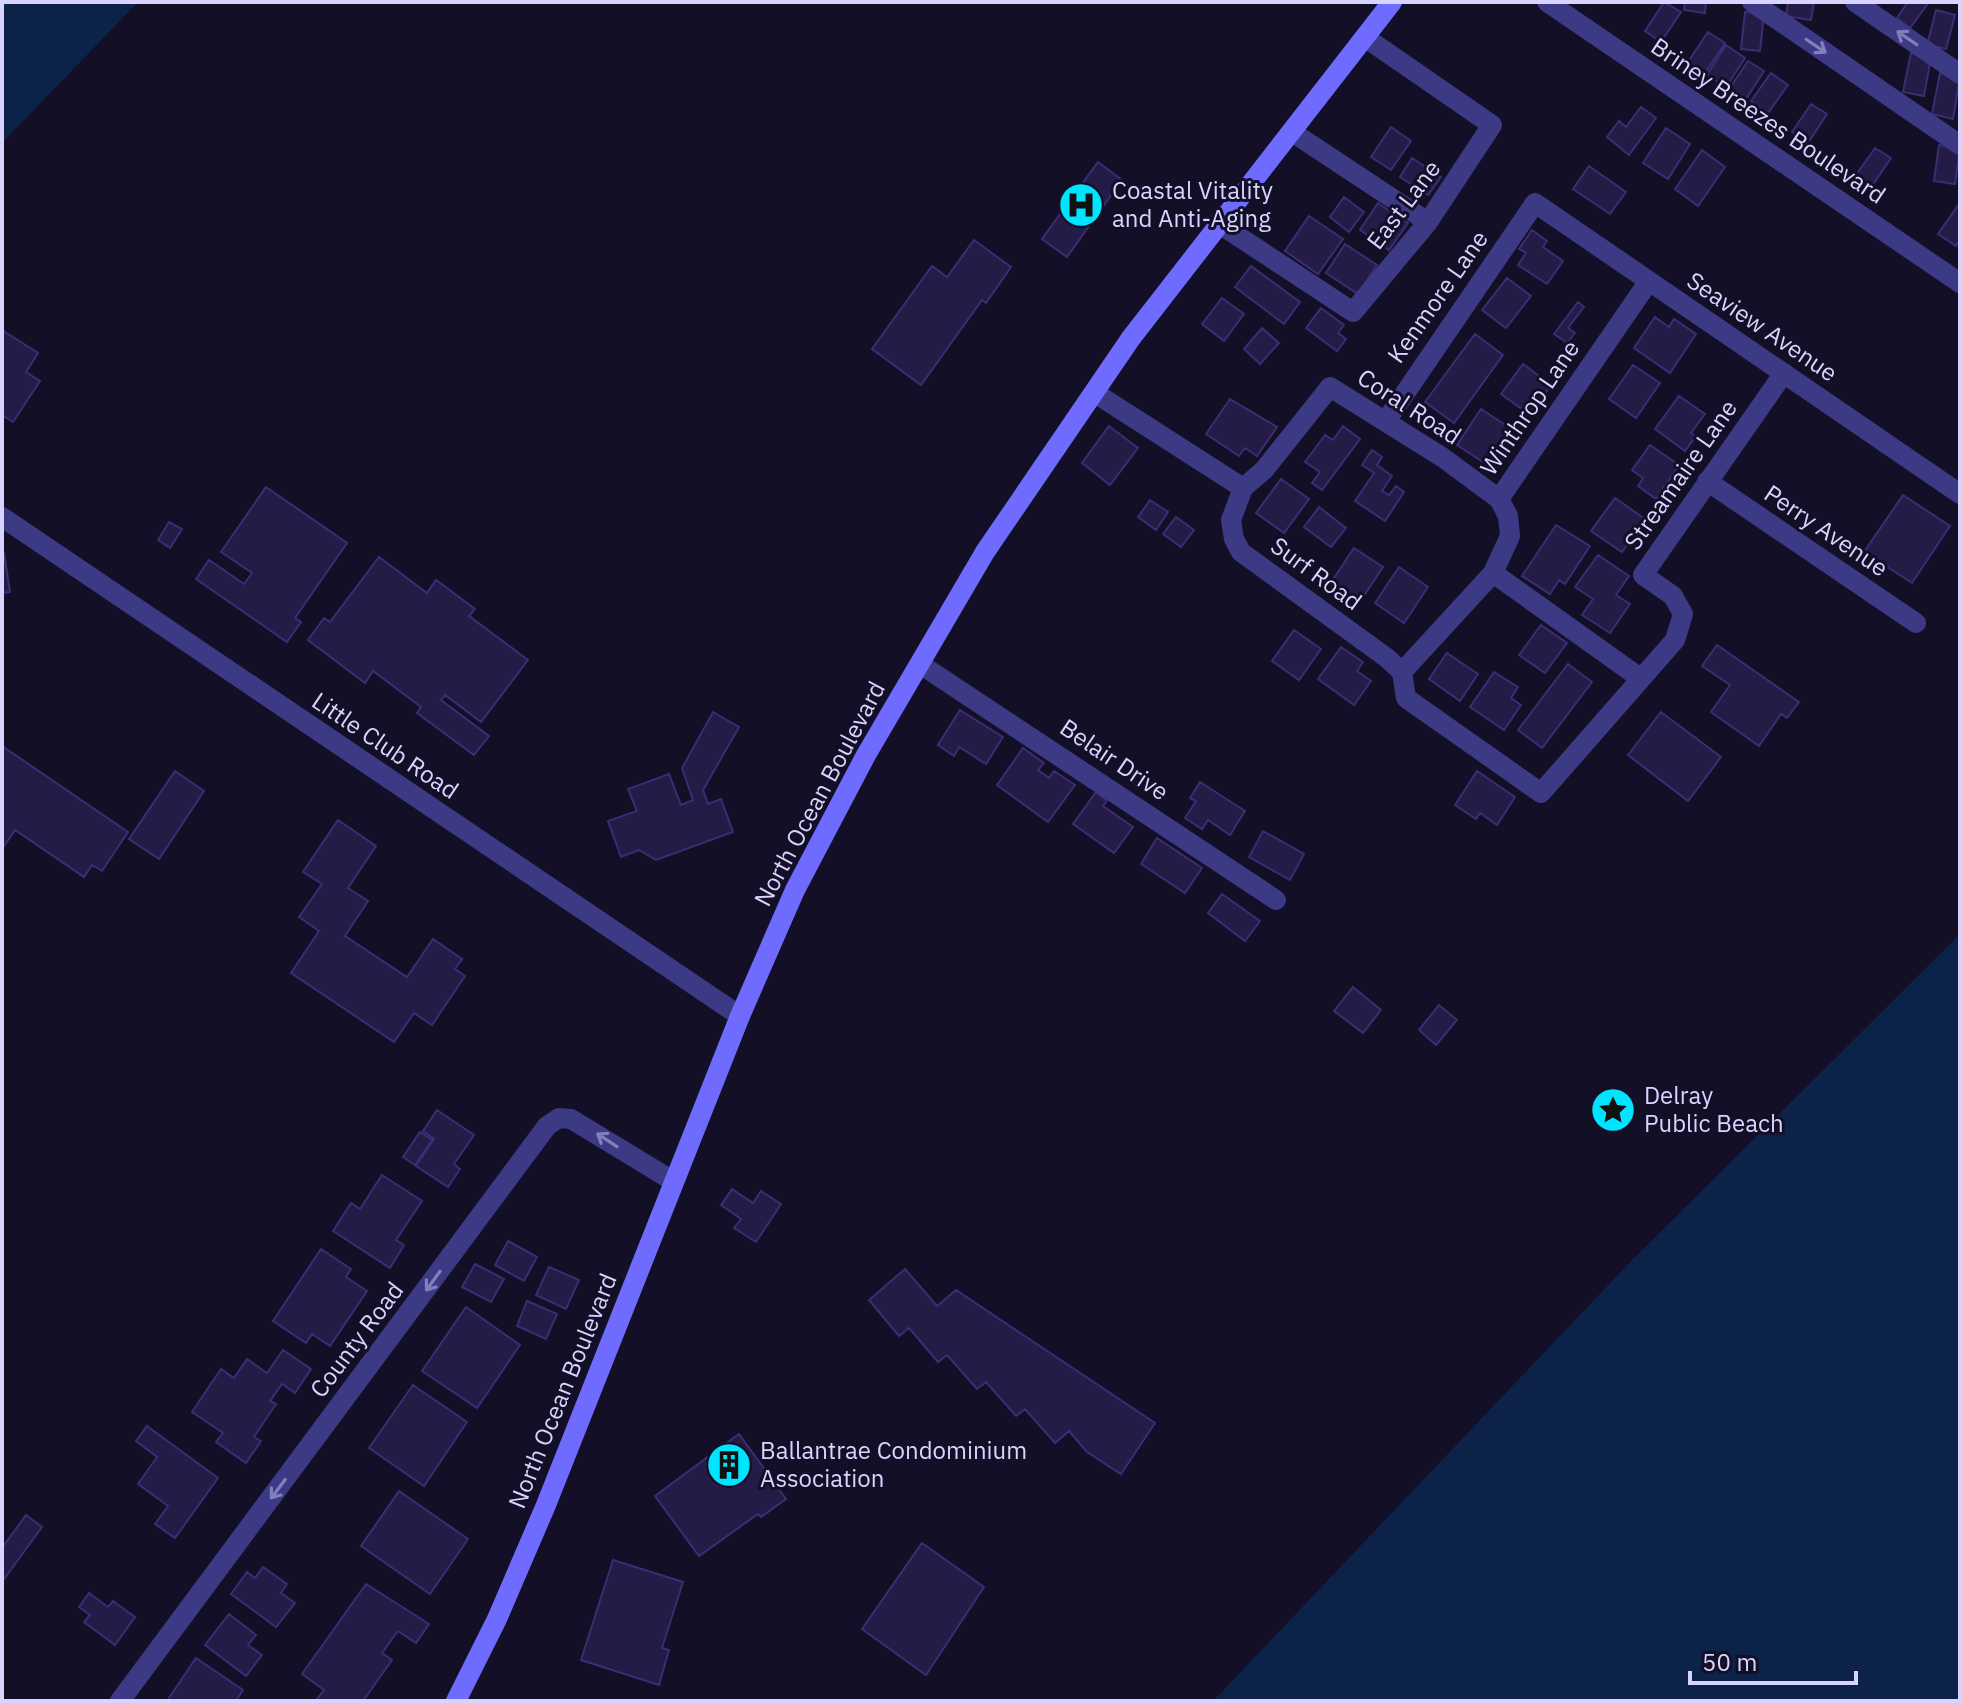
<svg xmlns="http://www.w3.org/2000/svg" width="1962" height="1703" font-family="'IBM Plex Sans',sans-serif">
<style>
.water{fill:#0c2248}
.building{fill:#241b47;stroke:#3b2d73;stroke-width:2}
.lines{fill:none;stroke-linecap:round;stroke-linejoin:round}
.minor{stroke:#3d3a85;stroke-width:20}
.secondary{stroke:#6f6bff;stroke-width:20}
.oneway{stroke:#837fbc}
.labels{text-anchor:middle;stroke-width:6;stroke-linejoin:round;paint-order:stroke}
.street-label{font-size:24px;fill:#d9d4ff;stroke:#130f26}
.poi-label{font-size:24px;fill:#d9d4ff;stroke:#130f26;text-anchor:start}
</style>
<rect width="100%" height="100%" fill="#130f26"/>
<!-- water -->
<path class="water" d="M 2,2 L 138,2 L 2,143 Z
M 1960,934 L 1960,1701 L 1213,1701 L 1631,1261 Z"/>
<!-- building -->
<path class="building" d="M 1664,2 L 1681,12 L 1661,42 L 1645,31 Z
M 1685,2 L 1706,2 L 1705,13 L 1684,10 Z
M 1788,2 L 1814,2 L 1811,20 L 1786,16 Z
M 1908,2 L 1929,2 L 1910,28 L 1897,18 Z
M 1936,10 L 1955,15 L 1946,49 L 1927,45 Z
M 1745,12 L 1764,14 L 1760,51 L 1741,49 Z
M 1708,32 L 1725,43 L 1705,73 L 1688,62 Z
M 1726,45 L 1745,58 L 1726,87 L 1707,75 Z
M 1911,53 L 1931,57 L 1924,96 L 1903,92 Z
M 1748,61 L 1764,71 L 1746,99 L 1730,88 Z
M 1771,73 L 1788,85 L 1768,113 L 1751,101 Z
M 1940,73 L 1960,77 L 1953,119 L 1932,114 Z
M 1811,104 L 1827,114 L 1808,143 L 1792,132 Z
M 1641,107 L 1656,118 L 1629,155 L 1607,137 L 1619,121 L 1626,127 Z
M 1391,127 L 1411,141 L 1391,170 L 1371,157 Z
M 1666,128 L 1690,144 L 1668,179 L 1643,163 Z
M 1939,145 L 1960,148 L 1955,184 L 1934,181 Z
M 1875,148 L 1891,158 L 1872,186 L 1856,175 Z
M 1702,150 L 1725,167 L 1698,206 L 1675,189 Z
M 1412,158 L 1441,177 L 1428,195 L 1400,177 Z
M 1098,162 L 1122,180 L 1067,257 L 1042,239 Z
M 1589,166 L 1626,192 L 1610,214 L 1573,189 Z
M 1344,197 L 1364,212 L 1349,232 L 1330,217 Z
M 1378,203 L 1408,223 L 1389,250 L 1360,230 Z
M 1959,204 L 1960,239 L 1956,246 L 1938,234 Z
M 1309,216 L 1343,239 L 1318,274 L 1285,251 Z
M 1532,230 L 1547,241 L 1543,247 L 1563,261 L 1547,284 L 1518,265 L 1526,253 L 1519,249 Z
M 974,240 L 1011,267 L 986,303 L 982,300 L 921,385 L 872,349 L 932,266 L 947,277 Z
M 1345,244 L 1377,265 L 1358,294 L 1326,273 Z
M 1251,266 L 1300,302 L 1284,324 L 1235,287 Z
M 1507,278 L 1531,296 L 1506,328 L 1482,310 Z
M 1222,298 L 1244,314 L 1224,341 L 1202,324 Z
M 1578,302 L 1584,307 L 1568,328 L 1575,333 L 1567,343 L 1554,334 Z
M 1321,308 L 1344,325 L 1338,333 L 1346,339 L 1337,351 L 1306,328 Z
M 1655,317 L 1669,327 L 1674,319 L 1696,334 L 1670,373 L 1634,348 Z
M 1262,328 L 1279,343 L 1260,364 L 1244,349 Z
M 2,330 L 38,353 L 26,372 L 40,381 L 13,422 L 2,415 Z
M 1475,334 L 1503,355 L 1454,423 L 1425,402 Z
M 1523,364 L 1551,385 L 1530,415 L 1501,394 Z
M 1633,365 L 1660,383 L 1636,418 L 1609,399 Z
M 1679,396 L 1705,414 L 1691,433 L 1696,436 L 1685,451 L 1655,429 Z
M 1230,399 L 1277,427 L 1257,456 L 1245,448 L 1239,456 L 1206,434 Z
M 1481,409 L 1519,434 L 1495,470 L 1457,445 Z
M 1109,426 L 1138,448 L 1110,485 L 1082,463 Z
M 1343,426 L 1360,439 L 1322,490 L 1312,483 L 1320,472 L 1305,462 L 1325,435 L 1333,440 Z
M 1650,445 L 1679,465 L 1656,499 L 1638,486 L 1643,478 L 1632,470 Z
M 1372,450 L 1382,457 L 1377,465 L 1392,476 L 1382,491 L 1389,495 L 1396,486 L 1404,492 L 1385,521 L 1355,501 L 1374,473 L 1362,465 Z
M 1281,479 L 1309,499 L 1284,533 L 1256,513 Z
M 266,487 L 347,543 L 295,618 L 301,622 L 287,642 L 196,579 L 209,560 L 244,584 L 252,573 L 221,552 Z
M 1903,495 L 1950,526 L 1912,583 L 1864,552 Z
M 1615,498 L 1645,519 L 1622,552 L 1591,531 Z
M 1150,500 L 1168,512 L 1156,530 L 1138,517 Z
M 1319,507 L 1346,528 L 1331,547 L 1304,527 Z
M 1176,517 L 1194,530 L 1181,547 L 1163,534 Z
M 169,522 L 182,529 L 170,548 L 158,540 Z
M 1556,525 L 1590,546 L 1565,584 L 1559,580 L 1550,594 L 1522,576 Z
M 1354,548 L 1383,567 L 1359,603 L 1330,584 Z
M 4,553 L 10,592 L 2,593 L 2,554 Z
M 1598,555 L 1629,576 L 1616,595 L 1630,604 L 1610,633 L 1582,615 L 1593,599 L 1575,587 Z
M 379,557 L 427,593 L 436,580 L 475,609 L 469,616 L 528,660 L 481,722 L 445,695 L 441,700 L 489,736 L 474,755 L 417,713 L 421,707 L 373,671 L 365,683 L 308,640 L 324,618 L 330,622 Z
M 1399,567 L 1428,587 L 1404,623 L 1375,603 Z
M 1541,625 L 1567,643 L 1545,673 L 1519,655 Z
M 1294,630 L 1321,649 L 1299,680 L 1272,661 Z
M 1717,645 L 1799,702 L 1787,718 L 1781,714 L 1759,746 L 1711,712 L 1730,685 L 1702,666 Z
M 1341,647 L 1363,662 L 1357,671 L 1371,681 L 1354,705 L 1318,679 Z
M 1447,653 L 1478,674 L 1460,701 L 1429,679 Z
M 1568,664 L 1592,682 L 1542,748 L 1518,730 Z
M 1494,672 L 1518,687 L 1511,698 L 1521,705 L 1504,730 L 1470,707 Z
M 960,710 L 1003,737 L 986,764 L 959,747 L 954,756 L 938,745 Z
M 713,712 L 739,727 L 703,790 L 708,804 L 721,799 L 733,832 L 656,860 L 639,850 L 621,857 L 608,821 L 637,811 L 628,789 L 669,774 L 681,805 L 693,800 L 682,768 Z
M 1661,712 L 1721,757 L 1688,801 L 1628,755 Z
M 2,746 L 128,832 L 102,871 L 92,865 L 84,877 L 15,830 L 2,849 Z
M 1023,748 L 1044,763 L 1038,770 L 1049,778 L 1054,771 L 1075,785 L 1048,822 L 997,785 Z
M 175,771 L 204,791 L 159,859 L 129,839 Z
M 1477,771 L 1515,797 L 1497,825 L 1480,813 L 1476,819 L 1455,805 Z
M 1200,782 L 1245,811 L 1230,835 L 1208,820 L 1202,829 L 1185,818 L 1196,801 L 1190,798 Z
M 1096,792 L 1107,801 L 1103,806 L 1133,827 L 1114,853 L 1073,824 Z
M 338,820 L 376,846 L 348,888 L 368,901 L 345,936 L 407,977 L 433,939 L 462,959 L 455,969 L 465,976 L 432,1025 L 414,1013 L 394,1042 L 291,973 L 319,931 L 299,917 L 322,884 L 303,872 Z
M 1263,831 L 1304,854 L 1290,880 L 1249,857 Z
M 1157,838 L 1202,868 L 1185,893 L 1141,864 Z
M 1222,894 L 1260,921 L 1245,941 L 1208,913 Z
M 1353,987 L 1381,1010 L 1363,1033 L 1334,1011 Z
M 1439,1005 L 1457,1020 L 1436,1045 L 1419,1030 Z
M 437,1110 L 474,1135 L 454,1164 L 460,1169 L 448,1187 L 416,1166 L 434,1139 L 423,1131 Z
M 420,1132 L 432,1140 L 415,1165 L 403,1157 Z
M 382,1175 L 422,1201 L 396,1240 L 404,1245 L 390,1268 L 333,1231 L 351,1203 L 360,1209 Z
M 732,1189 L 753,1203 L 761,1191 L 781,1204 L 756,1242 L 734,1228 L 741,1219 L 721,1205 Z
M 508,1241 L 537,1257 L 524,1281 L 495,1265 Z
M 321,1249 L 351,1269 L 346,1277 L 367,1291 L 330,1346 L 312,1334 L 306,1343 L 273,1321 Z
M 475,1264 L 504,1279 L 491,1302 L 462,1287 Z
M 549,1267 L 579,1280 L 566,1309 L 536,1295 Z
M 905,1269 L 937,1306 L 956,1290 L 1155,1423 L 1121,1474 L 1087,1452 L 1069,1431 L 1055,1443 L 1025,1409 L 1016,1416 L 986,1382 L 977,1389 L 947,1355 L 938,1362 L 909,1328 L 899,1336 L 869,1300 Z
M 527,1301 L 557,1314 L 546,1339 L 517,1326 Z
M 466,1307 L 520,1345 L 477,1408 L 422,1371 Z
M 283,1350 L 311,1369 L 295,1393 L 282,1384 L 270,1401 L 276,1404 L 254,1437 L 261,1441 L 246,1463 L 216,1442 L 223,1433 L 192,1412 L 221,1369 L 234,1378 L 247,1359 L 267,1373 Z
M 413,1385 L 467,1422 L 424,1486 L 369,1448 Z
M 147,1426 L 218,1478 L 175,1538 L 155,1524 L 168,1506 L 138,1484 L 157,1457 L 136,1441 Z
M 739,1434 L 786,1499 L 761,1517 L 758,1514 L 699,1556 L 655,1496 Z
M 399,1491 L 468,1539 L 430,1594 L 361,1546 Z
M 26,1515 L 42,1527 L 2,1582 L 2,1548 Z
M 922,1543 L 984,1587 L 926,1675 L 862,1629 Z
M 613,1560 L 683,1582 L 662,1648 L 669,1650 L 659,1685 L 581,1660 Z
M 263,1567 L 287,1584 L 281,1593 L 295,1603 L 276,1627 L 231,1594 L 247,1572 L 255,1578 Z
M 366,1584 L 429,1624 L 416,1643 L 398,1631 L 382,1653 L 392,1660 L 363,1701 L 320,1701 L 317,1699 L 324,1690 L 302,1674 Z
M 89,1593 L 108,1607 L 113,1601 L 135,1617 L 115,1645 L 84,1622 L 90,1615 L 79,1607 Z
M 229,1614 L 256,1635 L 248,1645 L 262,1655 L 246,1676 L 205,1645 Z
M 196,1658 L 243,1690 L 236,1701 L 167,1701 Z"/>
<g class="lines">
<!-- minor -->
<path class="minor" d="M 1547,2 L 1960,283
M 1752,2 L 1960,145
M 1855,2 L 1960,74
M 1292,132 L 1428,222
M 1218,223 L 1353,312 L 1428,222 L 1492,125 L 1366,38
M 1095,393 L 1243,488
M 1386,421 L 1535,203 L 1960,494
M 1707,481 L 1916,623
M 1499,499 L 1649,281
M 2,517 L 740,1016
M 1493,573 L 1640,678
M 920,664 L 1276,900
M 1402,672 L 1493,573 L 1510,536 L 1508,516 L 1499,499 L 1442,457 L 1330,387 L 1264,470 L 1243,488 L 1231,520 L 1234,539 L 1241,552 L 1387,658 L 1402,672 L 1406,698 L 1541,793 L 1675,640 L 1683,614 L 1673,596 L 1643,575 L 1784,373
M 120,1701 L 547,1126 L 559,1118 L 571,1119 L 673,1181"/>
<!-- secondary -->
<path class="secondary" d="M 456,1701 L 497,1619 L 546,1505 L 740,1016 L 795,890 L 866,755 L 985,552 L 1131,338 L 1392,2"/>
</g>
<!-- one-way arrows -->
<defs><path id="oneway-shaft" d="M-6 0H5M1.5-3L5.5 0L1.5 3" fill="none" stroke-width="1.6" stroke-linecap="round" stroke-linejoin="round" transform="scale(2)"/></defs>
<g class="oneway">
<use href="#oneway-shaft" transform="translate(1907 38) rotate(-146)"/>
<use href="#oneway-shaft" transform="translate(1816 46) rotate(34)"/>
<use href="#oneway-shaft" transform="translate(607 1140) rotate(-147)"/>
<use href="#oneway-shaft" transform="translate(433 1281) rotate(126)"/>
<use href="#oneway-shaft" transform="translate(278 1489) rotate(127)"/>
</g>
<!-- icons -->
<defs>
<g id="hospital-disc" transform="scale(2.3)"><circle r="9.5" fill="#00e5ff" stroke="#130f26"/><path d="M-5-5h3v3.5h4V-5h3V5h-3V1.5h-4V5h-3Z" fill="#111"/></g>
<g id="sight-disc" transform="scale(2.3)"><circle r="9.5" fill="#00e5ff" stroke="#130f26"/><path d="M0-6L1.8-2.2L6-1.7L2.9 1.2L3.7 5.4L0 3.3L-3.7 5.4L-2.9 1.2L-6-1.7L-1.8-2.2Z" fill="#111"/></g>
<g id="building-disc" transform="scale(2.3)"><circle r="9.5" fill="#00e5ff" stroke="#130f26"/><path d="M-4-6H4V6H1V3H-1V6H-4ZM-2.5-4.3h1.7v1.8h-1.7ZM.8-4.3h1.7v1.8H.8ZM-2.5-1h1.7V.8h-1.7ZM.8-1h1.7V.8H.8Z" fill="#111"/></g>
</defs>
<g fill-rule="evenodd">
<use href="#hospital-disc" x="1081" y="205"/>
<use href="#sight-disc" x="1613" y="1110"/>
<use href="#building-disc" x="729" y="1465"/>
</g>
<g class="labels">
<!-- street labels -->
<g class="street-label">
<text transform="translate(1768 121) rotate(34)" y="8">Briney Breezes Boulevard</text>
<text transform="translate(1404 205) rotate(-53)" y="8">East Lane</text>
<text transform="translate(1438 297) rotate(-55)" y="8">Kenmore Lane</text>
<text transform="translate(1762 327) rotate(34)" y="8">Seaview Avenue</text>
<text transform="translate(1409 407) rotate(33)" y="8">Coral Road</text>
<text transform="translate(1530 408) rotate(-56)" y="8">Winthrop Lane</text>
<text transform="translate(1681 475) rotate(-55)" y="8">Streamaire Lane</text>
<text transform="translate(1826 531) rotate(34)" y="8">Perry Avenue</text>
<text transform="translate(1316 574) rotate(36)" y="8">Surf Road</text>
<text transform="translate(385 746) rotate(34)" y="8">Little Club Road</text>
<text transform="translate(1114 760) rotate(34)" y="8">Belair Drive</text>
<text transform="translate(820 794) rotate(-62)" y="8">North Ocean Boulevard</text>
<text transform="translate(357 1340) rotate(-53)" y="8">County Road</text>
<text transform="translate(563 1391) rotate(-68)" y="8">North Ocean Boulevard</text>
</g>
<!-- poi labels -->
<g class="poi-label">
<text x="1112" y="199">Coastal Vitality<tspan x="1112" dy="28">and Anti-Aging</tspan></text>
<text x="1644" y="1104">Delray<tspan x="1644" dy="28">Public Beach</tspan></text>
<text x="760" y="1459">Ballantrae Condominium<tspan x="760" dy="28">Association</tspan></text>
</g>
</g>
<!-- border -->
<rect width="1962" height="1703" fill="none" stroke="#d9d4ff" stroke-width="8"/>
<!-- scale -->
<path d="M1690 1671v12h166v-12" fill="none" stroke="#d9d4ff" stroke-width="4"/>
<text x="1702" y="1671" font-size="24" fill="#d9d4ff" stroke="#130f26" stroke-width="6" paint-order="stroke">50 m</text>
</svg>
